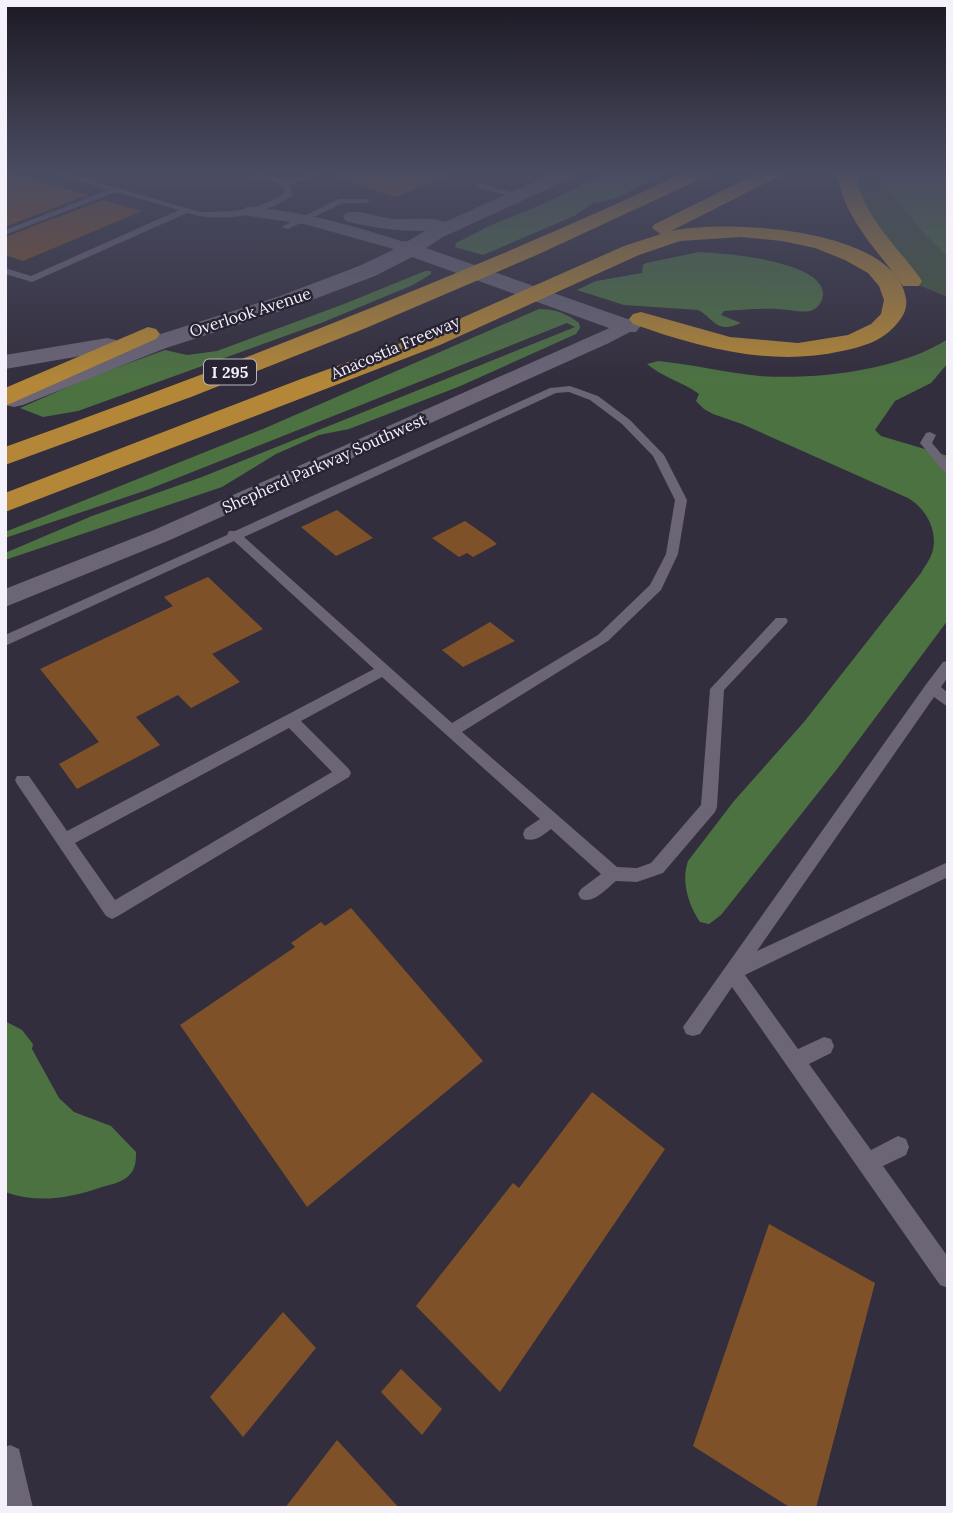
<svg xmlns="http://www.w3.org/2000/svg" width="953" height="1513" font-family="Lora,serif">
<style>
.green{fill:#43593c}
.forest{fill:#4d7242}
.building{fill:#7f5129}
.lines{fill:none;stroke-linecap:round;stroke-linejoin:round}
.service{fill:#6b6576;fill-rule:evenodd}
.minor{fill:#6b6576;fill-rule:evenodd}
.tertiary{fill:#6b6576;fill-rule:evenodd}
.motorway{fill:#b38737;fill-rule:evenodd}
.labels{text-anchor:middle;stroke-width:5;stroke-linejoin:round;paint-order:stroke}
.far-street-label{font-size:16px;fill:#f4f1fb;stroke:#292433}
.shield{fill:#292433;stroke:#b7b4bf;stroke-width:2}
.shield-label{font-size:16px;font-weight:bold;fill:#f4f1fb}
</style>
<rect width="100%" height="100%" fill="#332e3d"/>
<!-- green -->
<path class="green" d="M 830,171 L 948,171 L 948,297 L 908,281 Z"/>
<!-- forest -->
<path class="forest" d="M 608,171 L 670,171 L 614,199 L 593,203 L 574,216 L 483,255 L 455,247 L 456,243 L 489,226 L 545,203 Z
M 874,171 L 948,171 L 948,257 L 921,230 Z
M 699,252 C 724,253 825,261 823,295 C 822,303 817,309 810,311 C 800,313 788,309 778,309 C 762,308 740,310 724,311 L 721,315 L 741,323 C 716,335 713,317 698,310 L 624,305 L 577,290 L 596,281 L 642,273 L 643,265 L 646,263 Z
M 425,271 L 431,271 L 431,274 L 413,285 L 321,323 L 78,411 L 43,417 L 20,408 L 91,377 L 165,350 L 187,355 L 217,351 L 344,304 Z
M 539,309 C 555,309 566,313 579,323 L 580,328 L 576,334 L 458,387 L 349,429 L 319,435 L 276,454 L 222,487 L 5,560 L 5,553 L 92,516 L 202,477 L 575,327 L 567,323 L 147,490 L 5,538 L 5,532 L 263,429 Z
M 948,339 L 948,363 L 931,383 L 895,401 L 875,430 L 881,436 L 948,456 L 948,620 L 837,769 L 721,915 L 709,924 L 700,922 C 688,904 681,881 688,861 L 734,801 L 804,722 L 921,573 C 924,567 930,560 932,553 C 939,532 926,508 908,498 L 742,424 L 713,414 L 704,409 L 696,401 L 699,394 C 683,382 662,377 647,364 L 658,361 C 692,364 726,373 760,376 C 817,380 900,370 948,339 Z
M 5,1021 L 22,1030 L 33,1044 L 32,1049 L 59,1098 L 74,1112 L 111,1126 L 136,1152 C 136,1159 136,1167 131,1173 C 125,1182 112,1184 102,1187 C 70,1198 38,1204 5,1192 Z"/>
<!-- building -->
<path class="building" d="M 5,171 L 55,185 L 88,195 L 5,227 Z
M 335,171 L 457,171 L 396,197 L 331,176 Z
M 103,200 L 142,211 L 23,261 L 5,255 L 5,237 Z
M 337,510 L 373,538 L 336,556 L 301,527 Z
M 465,521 L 491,539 L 497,544 L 473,557 L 467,553 L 459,557 L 432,538 Z
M 208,577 L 263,629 L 212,654 L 240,682 L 191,708 L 178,695 L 136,717 L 160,745 L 77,789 L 59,764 L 99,742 L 40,669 L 173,606 L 164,597 Z
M 490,622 L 515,641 L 463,667 L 442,650 Z
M 351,908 L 483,1061 L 307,1207 L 180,1025 L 295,947 L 291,943 L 321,922 L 325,926 Z
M 592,1092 L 665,1149 L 500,1392 L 416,1306 L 513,1183 L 519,1188 Z
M 769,1224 L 875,1283 L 816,1508 L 791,1508 L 693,1446 Z
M 283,1312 L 316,1348 L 243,1437 L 210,1397 Z
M 401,1369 L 442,1409 L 422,1435 L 381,1392 Z
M 337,1440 L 380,1487 L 399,1508 L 285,1508 Z"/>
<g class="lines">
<!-- service -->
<path class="service" d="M 47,171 L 59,171 L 200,212 C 231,212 260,211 286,192 L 277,182 L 245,171 C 259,171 281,180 288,180 C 303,178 316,171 332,171 L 289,184 L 293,195 C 264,216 221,223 187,213 L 32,282 L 5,274 L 5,268 L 31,276 L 179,210 L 116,192 L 5,235 L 5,230 L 108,190 Z
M 478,183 L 521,194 L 522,196 L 518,198 L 475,187 Z
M 339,199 L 366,199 L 370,201 L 366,203 L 343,203 L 288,229 L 281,227 Z
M 570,386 L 598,396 L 630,420 L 664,455 L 687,500 L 678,554 L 661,590 L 608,641 L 462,732 L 617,867 L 637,868 L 651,863 L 701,805 L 710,689 L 776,618 L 786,618 L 788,621 L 786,624 L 724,690 L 717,807 L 715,812 L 663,873 L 637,882 L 616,881 C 606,889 594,904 581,899 L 578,894 L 581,889 L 601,874 L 551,829 C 543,835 536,842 525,839 L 523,834 L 525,829 L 540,819 L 382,677 L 301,721 L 349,769 L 351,773 L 349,777 L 118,916 L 112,919 L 106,916 L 17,784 L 15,780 L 17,776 L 29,776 L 67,831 L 374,669 L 234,541 L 5,646 L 5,635 L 227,535 L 229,531 L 235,531 L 550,388 ZM 569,392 L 590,400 L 622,424 L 653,456 L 675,500 L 666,554 L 650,585 L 598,635 L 452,723 L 244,537 L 556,393 ZM 289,728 L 332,772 L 115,900 L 75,843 Z
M 930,432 L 936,435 L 932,443 L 948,462 L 948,473 L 944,472 L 920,443 L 926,433 Z
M 948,661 L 948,677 L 941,687 L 948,693 L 948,707 L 934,697 L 757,951 L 948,862 L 948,877 L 745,975 L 798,1049 L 824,1037 L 831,1039 L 834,1046 L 831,1053 L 809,1064 L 871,1150 L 898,1136 L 906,1139 L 909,1147 L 906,1155 L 883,1166 L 948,1257 L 948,1288 L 940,1285 L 732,987 L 700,1034 L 693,1036 L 686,1034 L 683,1027 L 927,683 L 943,662 Z
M 10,1445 L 19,1449 L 33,1508 L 7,1508 L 5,1447 Z"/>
<!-- minor -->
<path class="minor" d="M 247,207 C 302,210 355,226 407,243 L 409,246 L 401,251 L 304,224 L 242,215 L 239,212 Z
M 641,314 L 650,319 L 647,323 L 609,343 L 170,540 L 5,607 L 5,589 L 154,530 Z"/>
<!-- tertiary -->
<path class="tertiary" d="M 557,171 L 581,171 L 578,175 L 443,237 L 426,248 L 636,322 L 640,327 L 636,332 L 620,332 L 412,257 L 375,276 L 296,306 L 166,348 L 23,405 L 14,407 L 5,405 L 5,393 L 148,338 L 280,296 L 359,266 L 393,250 L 391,246 L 394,242 L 408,241 L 425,231 C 398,231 372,228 346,221 L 343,217 L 346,213 C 362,209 379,218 395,219 C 411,220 430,216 445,222 Z
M 107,338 L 116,340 L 119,345 L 116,350 L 5,369 L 5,355 Z"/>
<!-- motorway -->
<path class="motorway" d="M 688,171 L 712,171 L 709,175 L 539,254 L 366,328 L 191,397 L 5,465 L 5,447 C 237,363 465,275 688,171 Z
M 762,171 L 785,171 L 782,175 L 671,231 C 724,219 896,227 906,299 C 908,310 901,320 894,327 C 880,342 861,347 842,351 C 770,367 701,348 633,324 L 629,319 L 633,314 L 641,312 L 730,337 L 798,343 L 848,335 L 871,324 L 881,314 L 884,300 L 879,286 L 868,273 L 845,260 L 815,248 L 782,241 L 741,237 L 680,241 L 639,255 L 440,345 L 5,512 L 5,493 L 301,379 L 423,335 L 624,246 L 661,234 L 652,228 L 655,224 Z
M 837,171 L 855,171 C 862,217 897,245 922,281 L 919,286 L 903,286 C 877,249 842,217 837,171 Z
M 148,327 L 156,329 L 160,334 L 156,339 L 5,406 L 5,388 Z"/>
</g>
<!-- sky -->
<linearGradient id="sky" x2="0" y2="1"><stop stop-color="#1c1922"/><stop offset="0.45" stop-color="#4a4c62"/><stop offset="1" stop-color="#4a4c62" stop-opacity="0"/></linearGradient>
<rect width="953" height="383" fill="url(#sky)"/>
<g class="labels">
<!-- far-street labels -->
<g class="far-street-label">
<text transform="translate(250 312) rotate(-18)" y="6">Overlook Avenue</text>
<text transform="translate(395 347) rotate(-23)" y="6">Anacostia Freeway</text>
<text transform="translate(324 463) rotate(-24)" y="6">Shepherd Parkway Southwest</text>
</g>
<!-- shield labels -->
<rect class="shield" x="204" y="359.5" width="52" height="25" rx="5"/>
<g class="shield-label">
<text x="230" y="378">I 295</text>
</g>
</g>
<!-- border -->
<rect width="953" height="1513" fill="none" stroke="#f4f1fb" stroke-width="14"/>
</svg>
